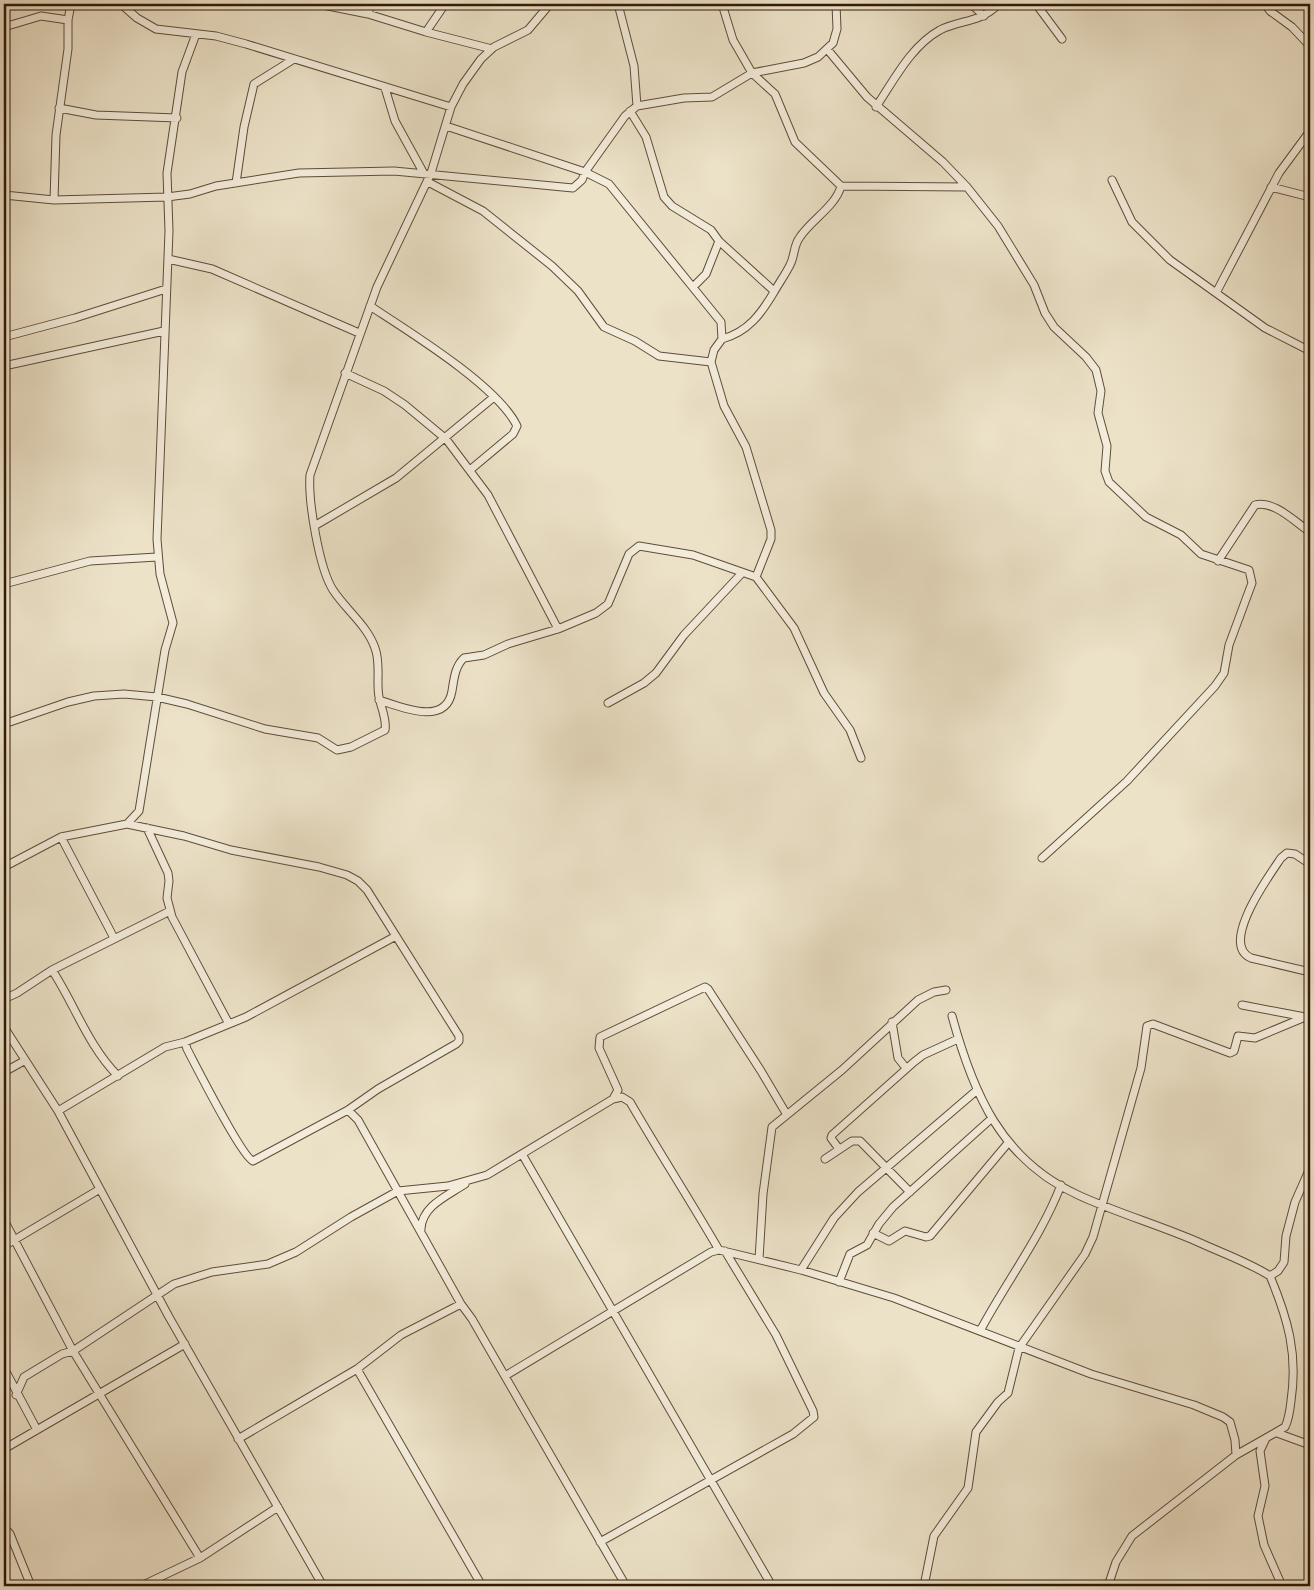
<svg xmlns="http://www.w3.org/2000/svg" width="1314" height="1590" font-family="'Libre Caslon Text',serif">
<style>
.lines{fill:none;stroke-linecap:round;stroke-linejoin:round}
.minor-casing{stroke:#604c38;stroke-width:9}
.minor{stroke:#f3ecdb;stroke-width:7}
</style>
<rect width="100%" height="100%" fill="#ece2c8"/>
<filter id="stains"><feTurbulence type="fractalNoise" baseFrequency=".004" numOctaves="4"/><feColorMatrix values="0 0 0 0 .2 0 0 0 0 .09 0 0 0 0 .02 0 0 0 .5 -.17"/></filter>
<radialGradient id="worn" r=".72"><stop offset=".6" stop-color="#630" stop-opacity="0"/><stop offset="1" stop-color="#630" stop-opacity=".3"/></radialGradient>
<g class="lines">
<!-- minor casing -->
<g class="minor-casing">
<path id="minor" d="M 121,4 L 137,18 L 156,29 L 216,36 L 246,44 L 451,107
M 318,4 L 368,14 L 426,32 L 492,49
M 618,4 L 634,66 L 637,106
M 971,4 L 984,16
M 1036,4 L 1062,39
M 1265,4 L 1270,11 L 1292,27 L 1310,46
M 368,14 L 371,4
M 4,27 L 41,16 L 68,20
M 426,32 L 445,4
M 827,49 L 867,97 L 943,162 L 967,187 L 998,226 L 1034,285 L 1045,313 L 1054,327 L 1086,357 L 1096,370 L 1101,391 L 1098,413 L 1107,446 L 1105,471 L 1109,482 L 1146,517 L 1181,535 L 1201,554 L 1249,570 L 1252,583 L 1229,645 L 1224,673 L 1215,686 L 1127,781 L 1042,858
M 385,88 L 395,121 L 423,172
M 876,107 C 894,80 911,46 940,30 C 962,19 978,24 999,4
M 59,108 L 96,115 L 177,118
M 630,111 L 646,137 L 664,197 L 672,206 L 711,230 L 719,241 L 706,274 L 693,287
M 446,126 L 585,172 L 609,184 L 721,322 L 722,339 L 714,350 L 711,362 L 724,406 L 746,447 L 771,530 L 771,539 L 756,577 L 794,628 L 824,693 L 850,730 L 861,758
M 1112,180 L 1132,222 L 1170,260 L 1265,328 L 1310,351
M 428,182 L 483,211 L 552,266 L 578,291 L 604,327 L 635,341 L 659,356 L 711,362
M 236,183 L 244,127 L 254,84 L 294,59
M 841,186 L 967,187
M 1271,187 L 1310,197
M 4,195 L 54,200 L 167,197 L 190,194 L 216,186 L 299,173 L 394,171 L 573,188 L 582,180 L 585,172 L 625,116 L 637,106 L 684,98 L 712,97 L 752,73 L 804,63 L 818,57 L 833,43 L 837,29 L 836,4
M 54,200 L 56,135 L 68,49 L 68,20 L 71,4
M 719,241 L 774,291
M 168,259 L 212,269 L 359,333
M 1216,293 L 1279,173 L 1310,131
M 370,306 C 408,331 498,386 517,426 L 513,434 L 470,470
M 4,337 L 75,318 L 166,289
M 722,339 C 748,332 761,314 774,292 C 779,283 785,275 790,265 C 795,256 793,246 800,237 C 811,220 836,206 841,186 L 795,142 L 775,94 L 752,73 L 733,40 L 722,4
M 4,366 L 164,331
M 345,373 L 384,391 L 405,405 L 446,439 L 488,495 L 558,629
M 316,525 L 396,478 L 494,397
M 1218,561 L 1255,505 C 1274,500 1295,522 1310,532
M 4,584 L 90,561 L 157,557
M 379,700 C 401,707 446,727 452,691 C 454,679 455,666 464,658 L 484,655 L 508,644 L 558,629 L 596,613 L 608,604 L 629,554 L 639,546 L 693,555 L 756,577
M 608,703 L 644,683 L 656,673 L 684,635 L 742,573
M 4,724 L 68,702 L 94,696 L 124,694 L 157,697 L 187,704 L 265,729 L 318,738 L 337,750 L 351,747 L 385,730 C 387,719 381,708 379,697 C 376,681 381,664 375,648 C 367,625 346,610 333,590 C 319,568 308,501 310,475 L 377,287 L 431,173 L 451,107 L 463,84 L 481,59 L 494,47 L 528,30 L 550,4
M 127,824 L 139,811 L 165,650 L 173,623 L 160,574 L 157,539 L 169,231 L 167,173 L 182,72 L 196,34
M 147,828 L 168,873 L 169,881 L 167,898 L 172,917 L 229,1024
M 61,837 L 114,938
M 1310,864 L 1295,854 L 1287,853 L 1281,858 C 1269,876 1219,944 1251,958 L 1310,972
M 4,867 L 61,837 L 127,824 L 184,836 L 231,850 L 319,867 L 347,875 L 358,881 L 367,890 L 459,1036 L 459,1041 L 456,1044 L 378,1089 L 348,1110 L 253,1161 C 242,1157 196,1066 187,1049 L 185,1042
M 52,970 C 75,1005 88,1046 118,1076
M 4,999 L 17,993 L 52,970 L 170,911
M 1242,1005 L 1305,1017
M 952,1016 C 973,1093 1001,1160 1078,1195 C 1117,1213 1159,1225 1198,1242 C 1222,1253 1248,1262 1270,1276 C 1288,1319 1298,1354 1291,1401 C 1290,1410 1289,1419 1285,1427 L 1266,1438 L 1260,1451 L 1265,1486 L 1258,1516 L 1264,1545 L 1282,1586
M 892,1022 L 898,1058 L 906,1068
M 4,1027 L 58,1111 L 169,1317 L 323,1586
M 4,1072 L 24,1061
M 613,1099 L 618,1090 L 599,1048 L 600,1037 L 705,987 L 708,989 L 761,1071 L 787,1115
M 348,1110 L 358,1120 L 461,1304 L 472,1319 L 626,1586
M 58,1111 L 165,1047 L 185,1042 L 246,1017 L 396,936
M 839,1149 L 831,1138 L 832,1135 L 914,1062 L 923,1055 L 958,1039
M 522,1154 L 772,1586
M 825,1159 L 852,1141 L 860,1141 L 910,1192
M 4,1220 L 73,1351 L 200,1558
M 421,1229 C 422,1206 447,1196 465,1184
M 873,1233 L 889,1241 L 905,1231 L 926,1237 L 930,1236 L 1008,1143
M 4,1246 L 100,1189
M 759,1259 L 763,1194 L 772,1127 L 842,1070 L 918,1000 L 934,992 L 946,990
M 801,1270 L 834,1218 L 858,1192 L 976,1091
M 1270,1276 L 1278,1271 L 1284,1262 L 1286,1236 L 1295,1202 L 1310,1168
M 839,1282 L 850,1254 L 867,1245 L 879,1224 L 893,1207 L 991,1119
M 980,1331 C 1006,1282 1041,1237 1061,1185
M 4,1368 L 37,1430
M 357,1369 L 482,1586
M 505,1376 L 711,1252 L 719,1250 L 801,1270 L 894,1298 L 1091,1374 L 1194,1405 L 1223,1417 L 1230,1422 L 1235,1440 L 1236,1455
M 16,1395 L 24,1377 L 62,1354 L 73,1351 L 174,1284 L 212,1272 L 268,1264 L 296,1252 L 351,1217 L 398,1191 L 448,1186 L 487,1175 L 613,1099 L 622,1097 L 630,1102 C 659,1152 690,1200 719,1250
M 1277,1433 L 1310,1445
M 238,1439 L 357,1369 L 401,1335 L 461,1304
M 4,1449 L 185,1344
M 4,1527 L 10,1534 L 31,1586
M 600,1542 L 793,1434 L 814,1417 L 813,1411 L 776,1335 L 725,1251
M 141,1586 L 200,1558 L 278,1507
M 924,1586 L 934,1536 L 968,1488 L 976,1432 L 998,1402 L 1008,1393 L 1019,1348 L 1085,1254 L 1093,1237 L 1141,1068 L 1147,1026 L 1153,1024 L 1230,1053 L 1234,1051 L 1238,1036 L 1255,1038 L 1310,1015
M 1108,1586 L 1116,1562 L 1132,1536 L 1236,1455 L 1266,1438"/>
</g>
<!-- minor -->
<use href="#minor" class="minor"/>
</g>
<!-- margin -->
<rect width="1314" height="1590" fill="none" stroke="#ece2c8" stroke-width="20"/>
<rect x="5" y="5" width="1304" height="1580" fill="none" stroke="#311a08" stroke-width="2.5"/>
<rect x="10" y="10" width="1294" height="1570" fill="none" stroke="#311a08"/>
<rect width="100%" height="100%" filter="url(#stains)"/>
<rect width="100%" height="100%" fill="url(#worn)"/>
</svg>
